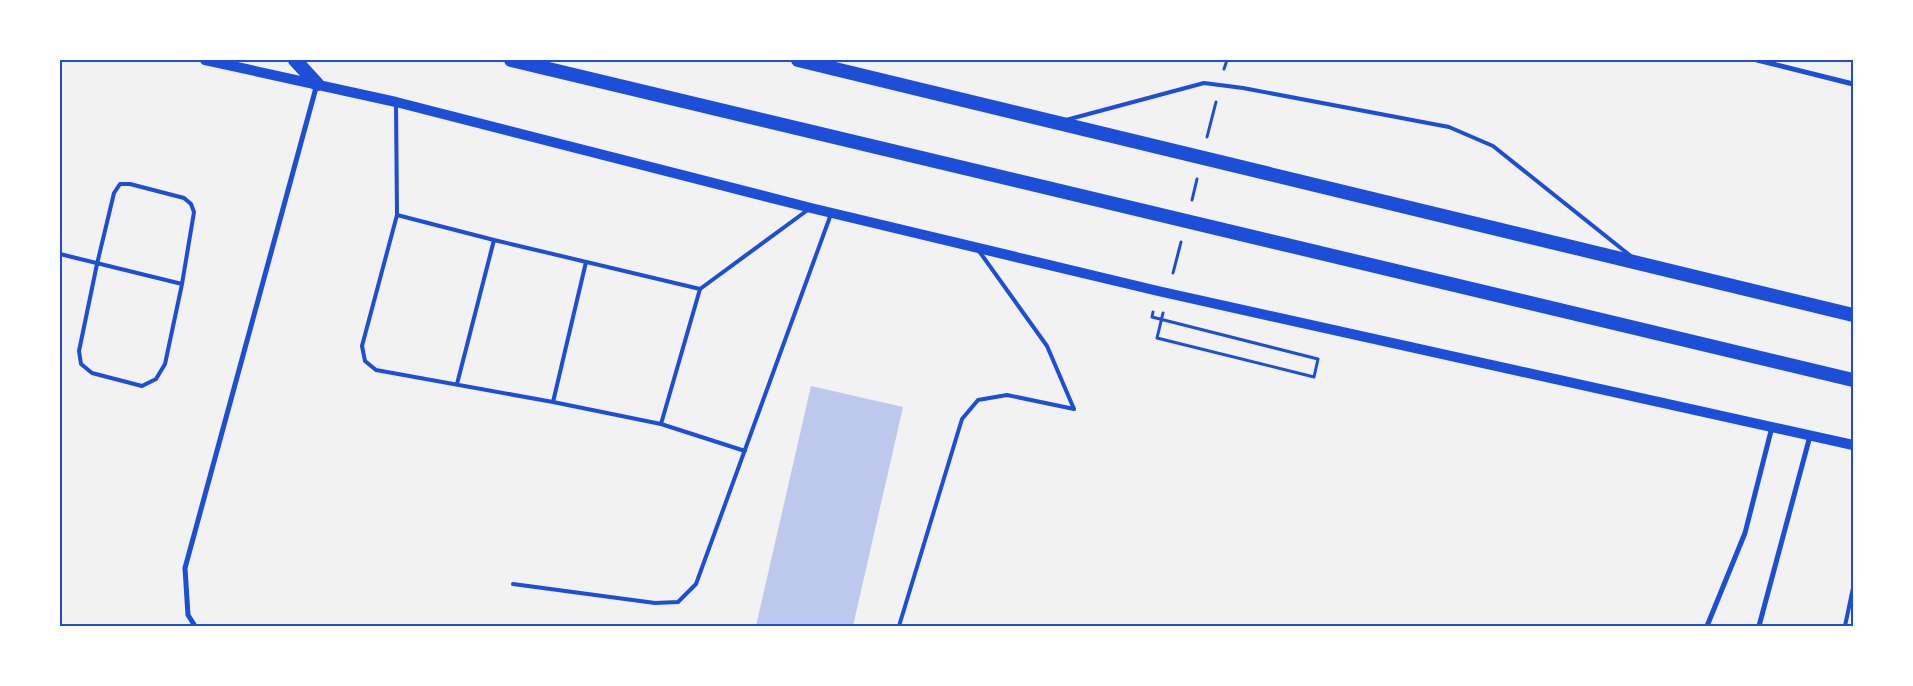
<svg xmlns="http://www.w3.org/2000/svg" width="1913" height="686" font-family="'Sofia Sans Condensed',sans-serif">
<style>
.building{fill:#bdc9ec}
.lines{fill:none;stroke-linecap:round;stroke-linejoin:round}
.path{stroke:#1d4ed8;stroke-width:3}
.service{stroke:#1d4ed8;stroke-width:4}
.minor{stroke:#1d4ed8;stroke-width:5}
.secondary{stroke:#1d4ed8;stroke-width:10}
.trunk{stroke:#1d4ed8;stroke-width:14}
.neatline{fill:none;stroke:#1d4ed8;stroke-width:2}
</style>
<rect width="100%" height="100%" fill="#f2f2f2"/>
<!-- building -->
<path class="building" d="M 811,386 L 903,407 L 853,626 L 756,626 Z"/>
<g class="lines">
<!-- path -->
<path class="path" d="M 1224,69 L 1227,60
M 1207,137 L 1216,102
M 1192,200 L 1197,179
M 1173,273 L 1181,242
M 1153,312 L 1152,317 L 1318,359 L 1314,377 L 1157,338 L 1163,313"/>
<!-- service -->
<path class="service" d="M 396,104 L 397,215 L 494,240 L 700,289 L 809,209
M 1066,120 L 1204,83 L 1243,88 L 1449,127 L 1493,146 L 1632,257
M 120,184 L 130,184 L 184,198 L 191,204 L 194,212 L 182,284 L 165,364 L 156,379 L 142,386 L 92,373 L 81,364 L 79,351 L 97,264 L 114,193 Z
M 397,215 L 362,346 L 365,361 L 376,370 L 553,402 L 661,424 L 700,289
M 979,251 L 1047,346 L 1074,409
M 60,254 L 182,284
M 457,384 L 494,240
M 553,402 L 586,262
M 661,424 L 745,451
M 513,584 L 655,603 L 678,602 L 696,584 L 831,214
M 899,626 L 962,419 L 978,400 L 1007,395 L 1074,409
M 1845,626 L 1853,588"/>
<!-- minor -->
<path class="minor" d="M 1757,60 L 1853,84
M 195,626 L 188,615 L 185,568 L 317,84
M 1707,626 L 1745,533 L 1772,427
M 1759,626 L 1810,436"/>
<!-- secondary -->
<path class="secondary" d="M 205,60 L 396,102 L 811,208 L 1158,291 L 1853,445"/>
<!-- trunk -->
<path class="trunk" d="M 295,60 L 317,84
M 511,60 L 1853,380
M 798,60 L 1853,315"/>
</g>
<!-- border -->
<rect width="1913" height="686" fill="none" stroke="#ffffff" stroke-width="122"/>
<rect x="61" y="61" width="1791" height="564" class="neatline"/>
</svg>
